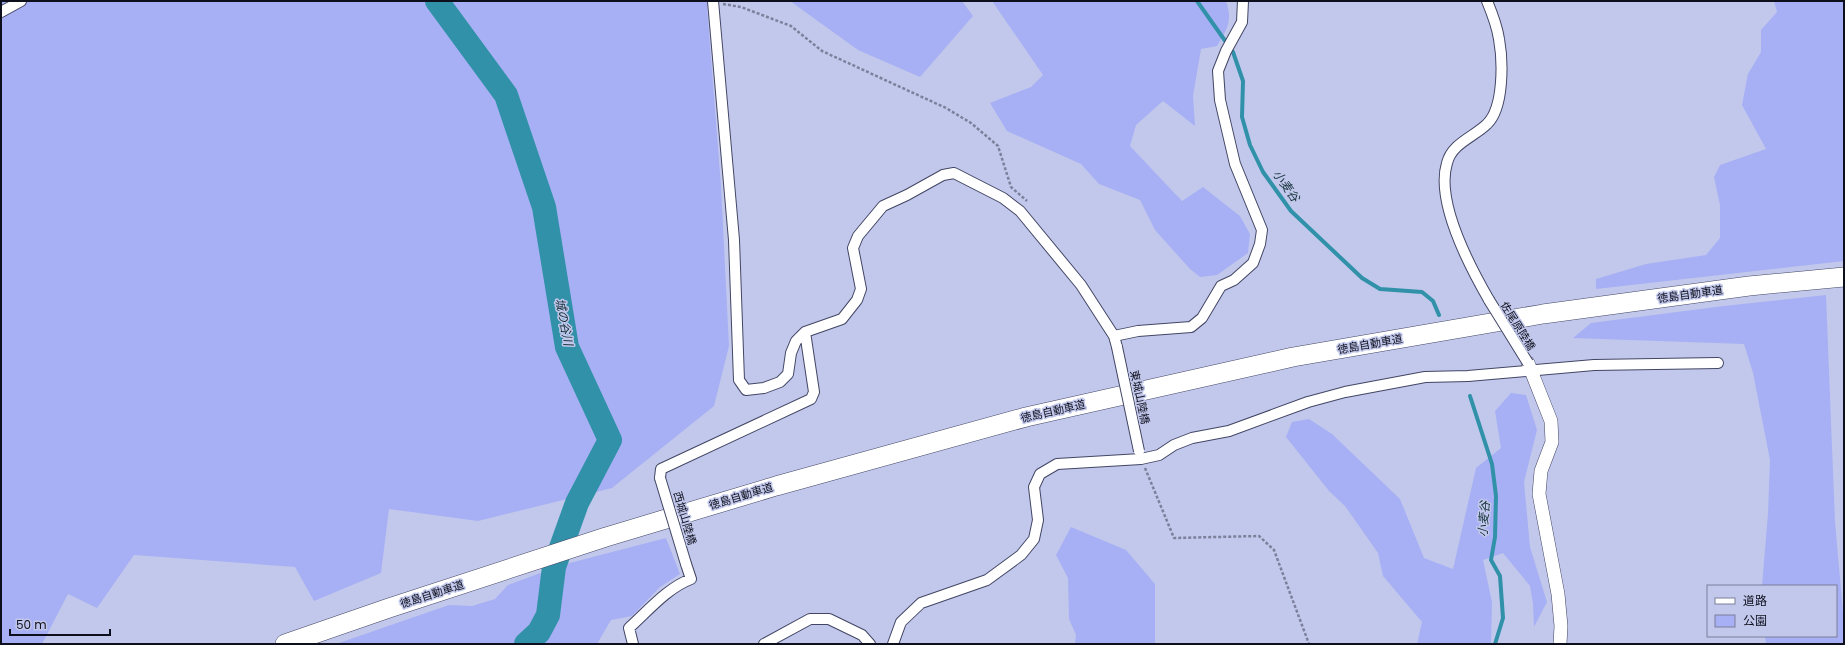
<svg xmlns="http://www.w3.org/2000/svg" width="1845" height="645" font-family="Poppins,'Noto Sans JP',sans-serif">
<style>
.green{fill:#a7b0f4}
.lines{fill:none;stroke-linecap:round;stroke-linejoin:round}
.stream{stroke:#3091a9;stroke-width:4}
.river{stroke:#3091a9;stroke-width:24}
.minor-casing{stroke:#424664;stroke-width:12}
.tertiary-casing{stroke:#424664;stroke-width:14}
.motorway-casing{stroke:#424664;stroke-width:20}
.path{stroke:#7c809b;stroke-width:2.5;stroke-dasharray:3 2;stroke-linecap:butt}
.minor{stroke:#fff;stroke-width:10}
.tertiary{stroke:#fff;stroke-width:13}
.motorway{stroke:#fff;stroke-width:19}
.minor-bridge-casing{stroke:#424664;stroke-width:12;stroke-linecap:butt}
.minor-bridge{stroke:#fff;stroke-width:10}
.labels{text-anchor:middle;stroke-width:3;stroke-linejoin:round;paint-order:stroke}
.street-label{font-size:11px;fill:#0e0f1c;stroke:#c2c8ec}
.water-label{font-size:12px;font-style:italic;fill:#143139;stroke:#c2c8ec}
</style>
<rect width="100%" height="100%" fill="#c2c8ec"/>
<!-- green -->
<path class="green" d="M 1,1 L 712,1 L 707,7 L 721,186 L 729,346 L 714,406 L 612,488 L 478,521 L 389,509 L 381,573 L 314,601 L 295,567 L 134,555 L 97,608 L 68,594 L 42,644 L 1,644 Z
M 790,1 L 962,1 L 973,16 L 920,77 L 858,50 Z
M 992,1 L 1226,1 C 1233,22 1227,29 1217,46 L 1201,49 L 1193,96 L 1195,126 L 1163,101 L 1136,125 L 1130,146 L 1182,201 L 1203,187 L 1240,216 L 1250,234 L 1248,253 L 1217,275 L 1200,277 L 1190,269 L 1155,230 L 1140,200 L 1099,184 L 1081,164 L 1007,131 L 990,103 L 1031,87 L 1043,75 Z
M 1774,1 L 1844,1 L 1844,261 L 1596,289 L 1596,279 L 1646,264 L 1706,255 L 1720,238 L 1720,205 L 1714,177 L 1720,165 L 1766,149 L 1742,105 L 1748,74 L 1761,52 L 1761,30 L 1777,12 Z
M 1826,295 L 1835,522 L 1844,624 L 1844,644 L 1766,644 L 1765,636 L 1836,636 L 1836,586 L 1762,586 L 1768,513 L 1770,460 L 1753,373 L 1744,344 L 1573,338 L 1591,323 L 1724,306 Z
M 1511,393 L 1526,395 L 1537,430 L 1524,482 L 1530,547 L 1547,602 L 1534,627 L 1533,604 L 1530,586 L 1503,553 L 1483,560 L 1492,602 L 1491,644 L 1417,644 L 1422,622 L 1383,576 L 1378,553 L 1345,506 L 1329,491 L 1286,437 L 1292,422 L 1309,419 L 1332,434 L 1400,499 L 1424,558 L 1453,569 L 1476,468 L 1501,448 L 1495,411 Z
M 1071,527 L 1126,550 L 1155,584 L 1155,644 L 1075,644 L 1076,635 L 1069,619 L 1068,578 L 1056,555 Z
M 666,538 L 680,574 L 660,587 L 632,616 L 611,620 L 597,644 L 336,644 L 449,605 L 472,606 L 495,599 L 508,585 L 562,565 Z"/>
<g class="lines">
<!-- stream -->
<path class="stream" d="M 1197,1 L 1233,52 L 1243,81 L 1242,117 L 1250,145 L 1263,172 L 1291,211 L 1362,278 L 1380,289 L 1422,292 L 1433,301 L 1439,315
M 1470,396 L 1492,464 L 1496,496 L 1495,537 L 1491,560 L 1500,576 L 1503,618 L 1495,644"/>
<!-- river -->
<path class="river" d="M 437,1 L 506,95 L 544,207 L 567,347 L 610,440 L 577,503 L 554,567 L 548,615 L 539,632 L 526,644"/>
<!-- minor casing -->
<g class="minor-casing">
<path id="minor" d="M 713,1 L 734,240 L 739,380 L 746,390 L 764,388 L 780,382 L 788,374 L 791,353 L 796,341 L 805,332 L 842,319 L 857,300 L 861,289 L 853,248 L 858,236 L 883,206 L 907,195 L 943,175 L 954,173 L 1003,198 L 1020,211 L 1081,285 L 1114,336 L 1117,347
M 1487,1 C 1492,13 1497,26 1499,39 C 1503,61 1504,108 1487,124 C 1474,137 1452,143 1447,163 C 1435,202 1470,267 1489,300
M 1,12 L 21,1
M 1114,336 L 1138,331 L 1191,327 L 1202,318 L 1221,286 L 1234,280 L 1253,263 L 1260,244 L 1262,230 L 1235,164 L 1220,100 L 1218,71 L 1226,51 L 1242,22 L 1243,1
M 660,478 L 661,469 L 811,399 L 814,392 L 805,332
M 633,644 L 629,628 C 648,611 667,588 691,579 L 686,564
M 764,644 L 810,619 L 829,619 L 862,635 L 870,644
M 893,644 L 901,622 L 921,603 L 987,580 L 1021,555 L 1034,539 L 1038,520 L 1034,487 L 1040,474 L 1057,464 L 1141,459 L 1159,455 L 1174,445 L 1192,438 L 1229,431 L 1308,402 L 1345,392 L 1425,377 L 1468,376 L 1594,365 L 1718,363"/>
</g>
<!-- tertiary casing -->
<g class="tertiary-casing">
<path id="tertiary" d="M 1528,363 L 1551,421 L 1552,442 L 1541,471 L 1539,494 L 1558,594 L 1561,626 L 1560,644"/>
</g>
<!-- motorway casing -->
<g class="motorway-casing">
<path id="motorway" d="M 285,644 L 389,608 L 606,537 L 776,486 L 1026,417 L 1293,357 L 1543,314 L 1749,286 L 1844,277"/>
</g>
<!-- path -->
<path class="path" d="M 723,4 L 741,7 L 791,26 L 822,51 L 946,108 L 971,123 L 998,146 L 1011,187 L 1027,201
M 1145,468 L 1174,538 L 1259,536 L 1274,550 L 1309,644"/>
<!-- minor -->
<use href="#minor" class="minor"/>
<!-- tertiary -->
<use href="#tertiary" class="tertiary"/>
<!-- motorway -->
<use href="#motorway" class="motorway"/>
<!-- minor-bridge casing -->
<g class="minor-bridge-casing">
<path id="minor-bridge" d="M 1489,300 L 1528,363
M 1117,347 L 1139,451
M 660,478 L 686,564"/>
</g>
<!-- minor-bridge -->
<use href="#minor-bridge" class="minor-bridge"/>
</g>
<g class="labels">
<!-- street labels -->
<g class="street-label">
<text transform="translate(1690 294) rotate(-8)" y="4">徳島自動車道</text>
<text transform="translate(1518 326) rotate(58)" y="4">佐尾原陸橋</text>
<text transform="translate(1370 344) rotate(-10)" y="4">徳島自動車道</text>
<text transform="translate(1140 397) rotate(78)" y="4">東城山陸橋</text>
<text transform="translate(1053 411) rotate(-13)" y="4">徳島自動車道</text>
<text transform="translate(741 496) rotate(-17)" y="4">徳島自動車道</text>
<text transform="translate(685 518) rotate(74)" y="4">西城山陸橋</text>
<text transform="translate(432 594) rotate(-18)" y="4">徳島自動車道</text>
</g>
<!-- water labels -->
<g class="water-label">
<text transform="translate(1286 186) rotate(54)" y="4">小麦谷</text>
<text transform="translate(564 322) rotate(79)" y="4">城の谷川</text>
<text transform="translate(1484 519) rotate(-86)" y="4">小麦谷</text>
</g>
</g>
<!-- border -->
<rect width="1845" height="645" fill="none" stroke="#0e0f1c" stroke-width="4"/>
<!-- legend -->
<rect x="1707" y="585" width="130" height="52" fill="#c2c8ec" stroke="#7a7e99"/>
<rect x="1715" y="598" width="20" height="6" fill="#ffffff" stroke="#7a7e99"/>
<text x="1743" y="605" font-size="12" fill="#0e0f1c">道路</text>
<rect x="1715" y="615" width="20" height="12" fill="#a7b0f4" stroke="#7a7e99"/>
<text x="1743" y="625" font-size="12" fill="#0e0f1c">公園</text>
<!-- scale -->
<path d="M10 629v6h100v-6" fill="none" stroke="#0e0f1c" stroke-width="2"/>
<text x="16" y="629" font-size="12" fill="#0e0f1c" stroke="#c2c8ec" stroke-width="3" paint-order="stroke">50 m</text>
</svg>
